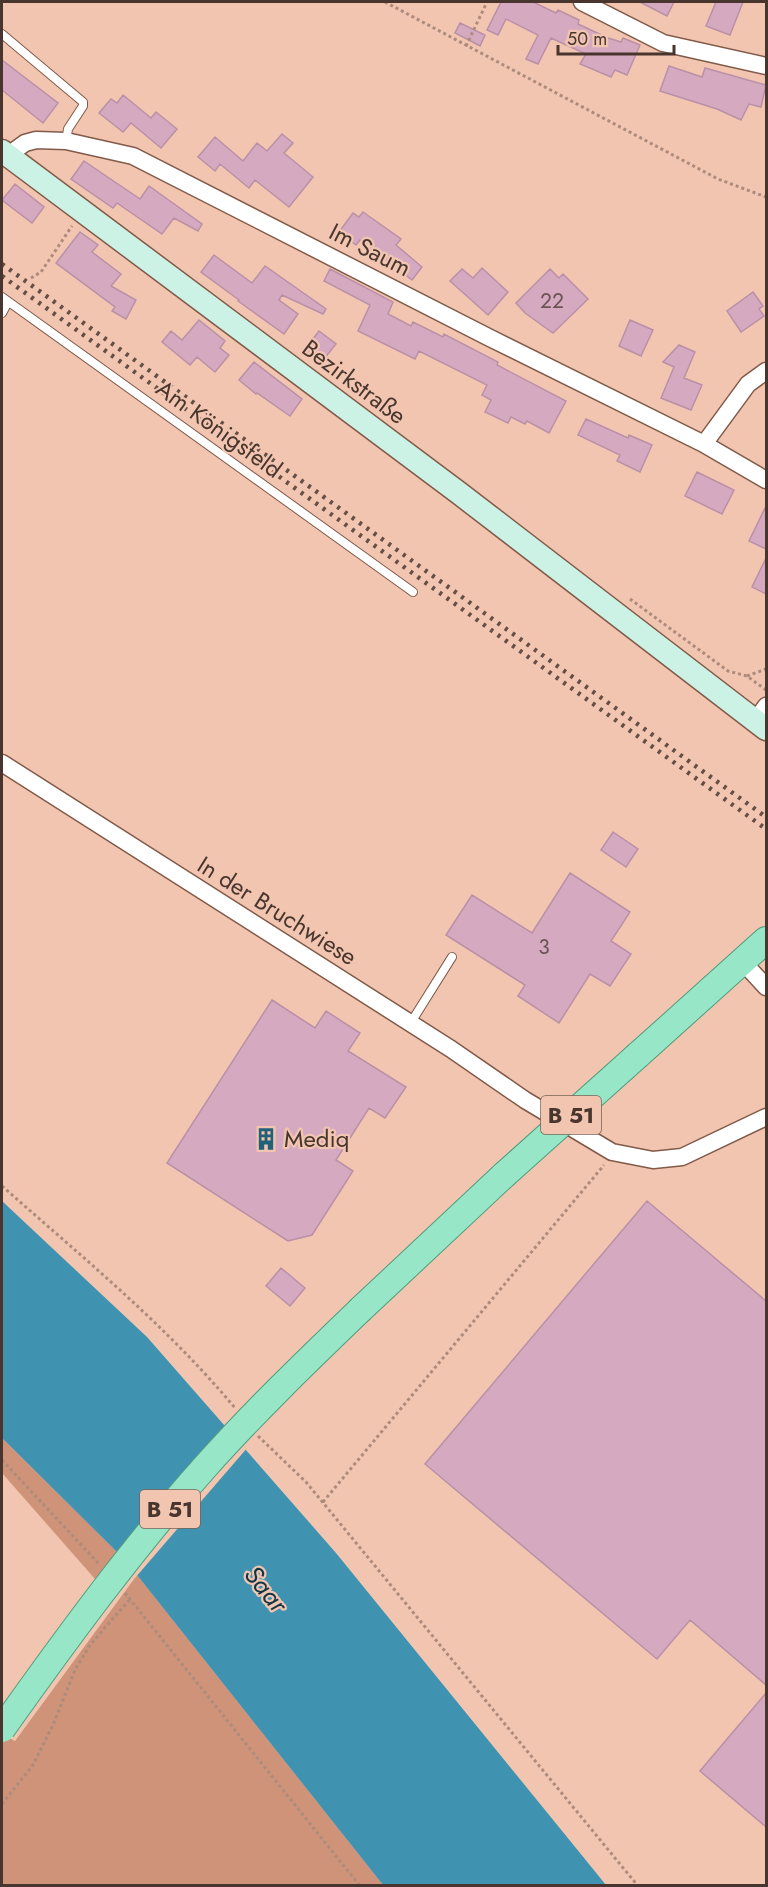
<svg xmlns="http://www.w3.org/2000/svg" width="768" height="1887" font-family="Jost,sans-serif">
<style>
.green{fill:#ce9378}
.water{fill:#3f93b1}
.pier{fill:#f2c5b1}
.building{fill:#d5aac1;stroke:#ba90a7;stroke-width:1.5}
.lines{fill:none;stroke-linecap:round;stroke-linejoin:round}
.lane-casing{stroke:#815a49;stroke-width:10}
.street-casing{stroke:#815a49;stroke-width:19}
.secondary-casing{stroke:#815a49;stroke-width:25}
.primary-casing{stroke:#4e9d7b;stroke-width:28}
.path{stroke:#ad8b7c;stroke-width:3;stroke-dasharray:3 3;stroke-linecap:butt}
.lane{stroke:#fff;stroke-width:8}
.street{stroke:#fff;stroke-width:16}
.secondary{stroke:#cbf2e4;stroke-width:22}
.primary{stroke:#97e6c8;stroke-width:26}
.rail{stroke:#654e44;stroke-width:4.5;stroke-dasharray:3 6;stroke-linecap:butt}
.primary-bridge-casing{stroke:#4e9d7b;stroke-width:28;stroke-linecap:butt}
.primary-bridge{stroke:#97e6c8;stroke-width:26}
.labels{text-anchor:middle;stroke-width:4.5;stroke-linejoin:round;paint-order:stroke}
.number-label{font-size:21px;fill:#6b5353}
.shield{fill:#f2c5b1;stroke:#7b6155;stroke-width:1.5}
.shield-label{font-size:22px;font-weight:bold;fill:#48362e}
.street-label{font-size:24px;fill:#48362e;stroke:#f2c5b1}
.poi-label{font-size:24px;fill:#48362e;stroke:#f2c5b1;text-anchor:start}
.water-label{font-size:26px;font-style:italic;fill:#103644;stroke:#f2c5b1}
</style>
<rect width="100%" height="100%" fill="#f2c5b1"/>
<!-- green -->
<path class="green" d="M 2,1438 L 117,1552 L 95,1579 L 2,1473 Z
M 137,1575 L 383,1885 L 2,1885 L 2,1734 L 15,1741 Z"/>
<!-- water -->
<path class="water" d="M 2,1201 L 147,1337 L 336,1553 L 606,1885 L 383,1885 L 137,1575 L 117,1552 L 2,1438 Z"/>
<!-- pier -->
<path class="pier" d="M 227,1423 L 248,1447 L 135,1578 L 115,1554 L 194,1459 Z"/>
<!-- building -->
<path class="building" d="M 501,2 L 533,2 L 556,13 L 558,10 L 579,20 L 578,24 L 608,38 L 621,42 L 623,38 L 640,45 L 627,75 L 615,70 L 611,77 L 580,64 L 586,54 L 551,38 L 538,64 L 526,59 L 538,35 L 506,19 L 498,35 L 487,30 Z
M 640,2 L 674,2 L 667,16 Z
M 716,2 L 743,2 L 730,35 L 706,26 Z
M 460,23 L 485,35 L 480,46 L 455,33 Z
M 2,60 L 58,103 L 43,123 L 2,90 Z
M 669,66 L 702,77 L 705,68 L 766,85 L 761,107 L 749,104 L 741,120 L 717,109 L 660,91 Z
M 123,95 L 151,118 L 156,112 L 177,129 L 161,148 L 131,123 L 123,132 L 99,113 L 111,99 L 117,103 Z
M 282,134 L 293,143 L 284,153 L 313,177 L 289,207 L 255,180 L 249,188 L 220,164 L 215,171 L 198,157 L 215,137 L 243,161 L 257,143 L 267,151 Z
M 84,161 L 140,199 L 149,186 L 202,224 L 198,231 L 174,218 L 162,234 L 117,203 L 113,208 L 71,179 Z
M 15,184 L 44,207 L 32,223 L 2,200 Z
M 363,212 L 401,239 L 396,245 L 422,267 L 412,280 L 360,240 L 356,245 L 339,232 L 353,213 L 359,217 Z
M 80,232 L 98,245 L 92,252 L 121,274 L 111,286 L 136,300 L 126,319 L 112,311 L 115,307 L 56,263 Z
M 214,255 L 252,283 L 265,266 L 326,309 L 323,314 L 282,295 L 279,300 L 298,314 L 284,334 L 238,301 L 239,300 L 201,272 Z
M 482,268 L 508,292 L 488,315 L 450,281 L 462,269 L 473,278 Z
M 330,269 L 393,302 L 388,314 L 411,326 L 413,322 L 443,337 L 444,334 L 498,362 L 497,365 L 566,401 L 549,433 L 527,421 L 525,424 L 511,417 L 508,423 L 485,412 L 491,400 L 482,395 L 487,385 L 419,351 L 415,359 L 358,331 L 370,305 L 324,281 Z
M 550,269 L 559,278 L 563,274 L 588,299 L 553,333 L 525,313 L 516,303 Z
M 753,292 L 763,306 L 759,309 L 764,316 L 741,332 L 727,311 Z
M 199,320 L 225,341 L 220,348 L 229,355 L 215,372 L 197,357 L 190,365 L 162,342 L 171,331 L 182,340 Z
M 630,320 L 653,330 L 641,356 L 619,346 Z
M 319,331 L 336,344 L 321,363 L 304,350 Z
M 679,345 L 695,352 L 684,378 L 702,385 L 691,410 L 661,398 L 674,367 L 663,362 Z
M 254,362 L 302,399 L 290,416 L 257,393 L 256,394 L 239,380 Z
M 586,419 L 628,438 L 629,435 L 652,445 L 640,472 L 617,461 L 620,455 L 578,435 Z
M 697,472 L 734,490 L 722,514 L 685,496 Z
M 766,506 L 766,549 L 749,541 Z
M 766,558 L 766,594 L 752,587 Z
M 613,832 L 638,849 L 626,867 L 601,850 Z
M 570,873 L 630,912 L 611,941 L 631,954 L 610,986 L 590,974 L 559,1023 L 518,996 L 525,985 L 446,935 L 472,895 L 532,933 Z
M 272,1000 L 315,1028 L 326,1011 L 360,1033 L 348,1051 L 406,1087 L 385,1118 L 369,1108 L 336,1160 L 353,1171 L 312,1235 L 288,1241 L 167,1163 Z
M 647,1201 L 766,1301 L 766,1685 L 690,1620 L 657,1659 L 425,1464 Z
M 281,1268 L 305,1288 L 290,1306 L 266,1286 Z
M 766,1693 L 766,1827 L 700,1771 Z"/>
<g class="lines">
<!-- lane casing -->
<g class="lane-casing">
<path id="lane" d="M 2,34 L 83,102 L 83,106 L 68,129 L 66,141
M 2,297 L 413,592
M 2,313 L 8,302
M 410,1024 L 452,957"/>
</g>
<!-- street casing -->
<g class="street-casing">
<path id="street" d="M 582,2 L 663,43 L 766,66
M 7,156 L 25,143 L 36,140 L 66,141 L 133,156 L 490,338 L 704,444 L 766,480
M 704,444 L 748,384 L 766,371
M 755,721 L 766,706
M 2,763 L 451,1049 L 525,1100 L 612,1152 L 653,1160 L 682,1157 L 766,1117
M 743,962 L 766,987"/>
</g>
<!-- secondary casing -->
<g class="secondary-casing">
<path id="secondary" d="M 2,151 L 459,493 L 766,729"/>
</g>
<!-- primary casing -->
<g class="primary-casing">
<path id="primary" d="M 638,1055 L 766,940
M 361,1309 L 504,1175"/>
</g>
<!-- path -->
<path class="path" d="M 385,2 L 718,179 L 766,197
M 466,46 L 487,2
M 31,278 L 41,272 L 72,226
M 630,599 L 728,671 L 747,676 L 766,690
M 747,676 L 766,669
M 2,1186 C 82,1257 166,1325 235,1408
M 258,1436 L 306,1482 L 638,1886
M 2,1460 L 99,1564
M 323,1502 L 604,1165
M 125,1593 L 360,1886
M 2,1804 L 33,1765 L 53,1725 L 75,1670 L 90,1645 L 130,1599"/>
<!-- lane -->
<use href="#lane" class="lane"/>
<!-- street -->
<use href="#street" class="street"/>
<!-- secondary -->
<use href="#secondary" class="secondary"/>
<!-- primary -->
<use href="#primary" class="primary"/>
<!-- rail -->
<path class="rail" d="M 2,264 L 766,817
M 2,276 L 766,829"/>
<!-- primary-bridge casing -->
<g class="primary-bridge-casing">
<path id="primary-bridge" d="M 504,1175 L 638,1055
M 2,1729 C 66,1639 131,1550 205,1467 C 254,1412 308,1360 361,1309"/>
</g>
<!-- primary-bridge -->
<use href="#primary-bridge" class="primary-bridge"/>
</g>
<!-- icons -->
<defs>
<g id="building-bare" transform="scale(1.8)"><path d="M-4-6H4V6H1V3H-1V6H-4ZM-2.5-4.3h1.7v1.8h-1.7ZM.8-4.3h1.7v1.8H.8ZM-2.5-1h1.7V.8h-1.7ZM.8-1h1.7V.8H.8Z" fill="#226177" stroke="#f2c5b1" stroke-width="2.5" paint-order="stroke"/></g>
</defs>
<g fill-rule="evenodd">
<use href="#building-bare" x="266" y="1139"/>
</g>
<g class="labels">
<!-- number labels -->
<g class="number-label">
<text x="552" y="308">22</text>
<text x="544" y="954">3</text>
</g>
<!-- shield labels -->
<g class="shield">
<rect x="541" y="1096" width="60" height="38" rx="4.5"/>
<rect x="140" y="1490" width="60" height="38" rx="4.5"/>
</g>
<g class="shield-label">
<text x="571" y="1123">B 51</text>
<text x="170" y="1517">B 51</text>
</g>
<!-- street labels -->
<g class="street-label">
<text transform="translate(370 250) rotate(27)" y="8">Im Saum</text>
<text transform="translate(354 382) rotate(37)" y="8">Bezirkstraße</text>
<text transform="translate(219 429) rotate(36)" y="8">Am Königsfeld</text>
<text transform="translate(277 911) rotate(32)" y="8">In der Bruchwiese</text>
</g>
<!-- poi labels -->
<g class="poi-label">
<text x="284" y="1147">Mediq</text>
</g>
<!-- water labels -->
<g class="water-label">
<text transform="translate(266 1589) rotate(51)" y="9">Saar</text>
</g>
</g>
<!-- border -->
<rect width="768" height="1887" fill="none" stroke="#48362e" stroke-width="6"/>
<!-- scale -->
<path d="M558 45v9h116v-9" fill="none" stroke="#48362e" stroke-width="3"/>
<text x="567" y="45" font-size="18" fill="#48362e" stroke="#f2c5b1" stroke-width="4.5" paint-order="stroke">50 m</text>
</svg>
